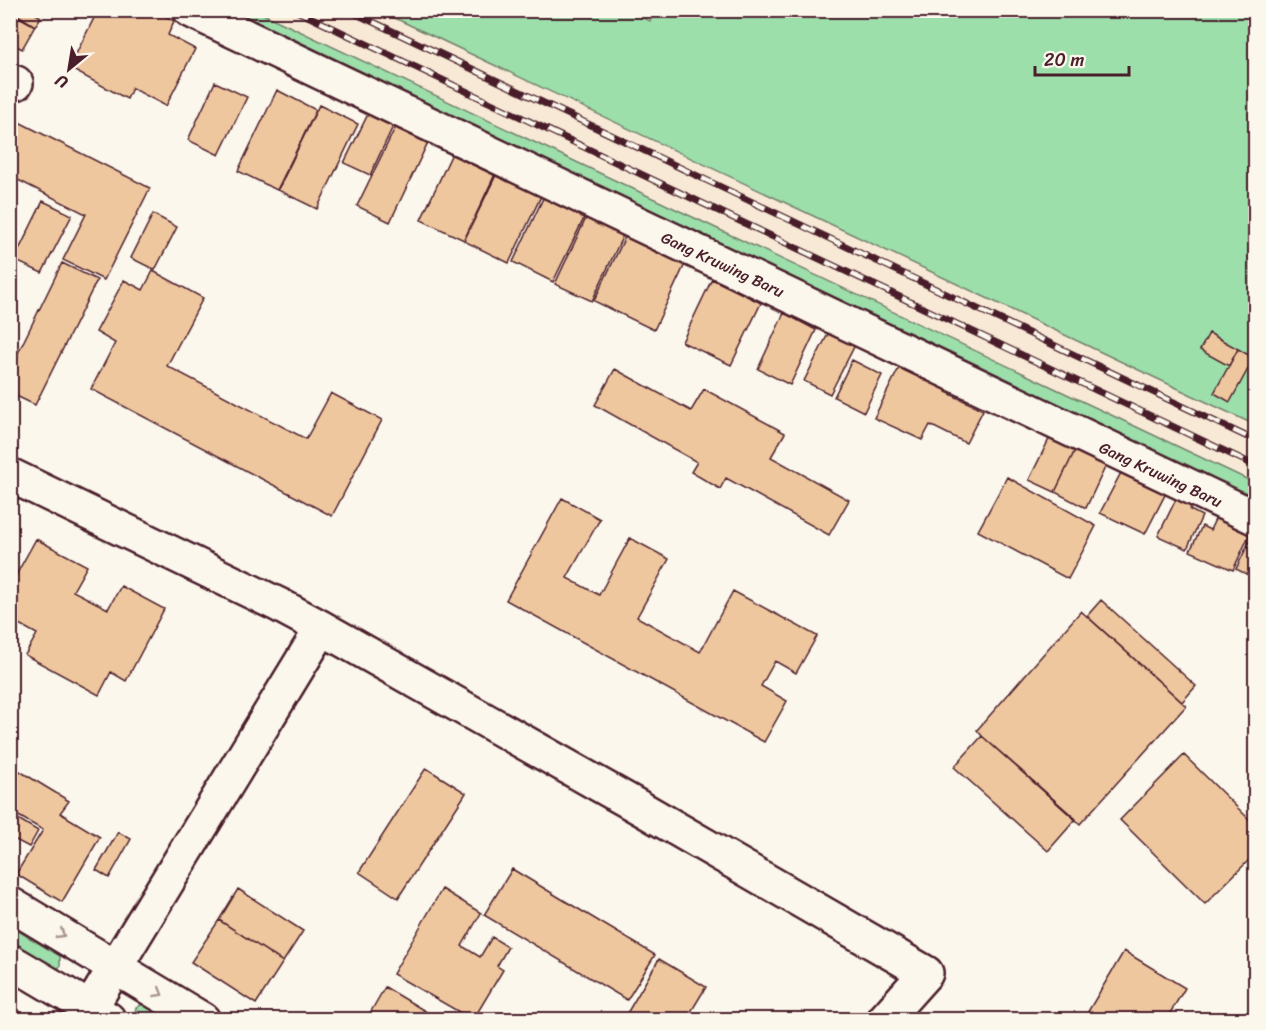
<svg xmlns="http://www.w3.org/2000/svg" width="1266" height="1030" font-family="Sriracha,sans-serif">
<style>
.built{fill:#f7e9d5}
.green{fill:#9cdfab;stroke:#737f6b;stroke-width:1.5}
.building{fill:#efc79f;stroke:#4a1f2b;stroke-width:1.5}
.lines{fill:none;stroke-linecap:round;stroke-linejoin:round}
.street-casing{stroke:#4a1f2b;stroke-width:38}
.street{stroke:#fbf7ec;stroke-width:33}
.rail-casing{stroke:#4a1f2b;stroke-width:7}
.rail{stroke:#fbf7ec;stroke-width:4.5;stroke-dasharray:14;stroke-linecap:butt}
.oneway{stroke:#ab9695}
.labels{text-anchor:middle;stroke-width:6;stroke-linejoin:round;paint-order:stroke}
.street-label{font-size:16px;fill:#4a1f2b;stroke:#fbf7ec}
</style>
<rect width="100%" height="100%" fill="#fbf7ec"/>
<filter id="ink" filterUnits="userSpaceOnUse"><feTurbulence type="fractalNoise" baseFrequency=".0167" numOctaves="2"/><feDisplacementMap in="SourceGraphic" scale="12" xChannelSelector="R" yChannelSelector="G"/><feConvolveMatrix kernelMatrix="1 2 1 2 8 2 1 2 1" color-interpolation-filters="sRGB"/></filter>
<g filter="url(#ink)">
<!-- built -->
<path class="built" d="M 257,11 L 380,11 L 1255,425 L 1255,483 Z"/>
<!-- green -->
<path class="green" d="M 629,10 L 650,21 L 656,10 L 1255,11 L 1255,425 L 380,11 Z
M 211,11 L 257,11 L 1255,483 L 1255,509 Z
M 10,926 L 60,956 L 60,966 L 57,970 L 11,945 Z
M 144,1003 L 171,1019 L 136,1019 L 134,1014 L 136,1008 Z"/>
<!-- building -->
<path class="building" d="M 10,10 L 29,10 L 41,17 L 35,26 Z
M 98,10 L 155,10 L 174,21 L 168,35 L 195,49 L 166,106 L 132,88 L 127,99 L 69,68 Z
M 10,12 L 35,26 L 22,49 L 10,42 Z
M 215,82 L 247,97 L 219,155 L 188,140 Z
M 277,90 L 316,110 L 277,190 L 238,171 Z
M 319,105 L 358,124 L 317,209 L 278,190 Z
M 371,108 L 396,120 L 370,175 L 344,163 Z
M 15,120 L 150,188 L 104,280 L 63,260 L 86,214 L 10,176 L 10,129 Z
M 397,124 L 429,140 L 390,222 L 357,206 Z
M 454,149 L 497,170 L 464,240 L 421,220 Z
M 498,171 L 543,192 L 509,263 L 464,241 Z
M 546,192 L 587,212 L 553,282 L 513,262 Z
M 43,201 L 72,215 L 42,273 L 14,260 Z
M 153,214 L 177,227 L 155,270 L 131,258 Z
M 588,214 L 625,231 L 592,301 L 555,284 Z
M 626,235 L 685,264 L 654,330 L 594,301 Z
M 62,263 L 97,280 L 35,405 L 10,393 L 10,351 L 17,355 Z
M 153,271 L 203,298 L 167,366 L 306,439 L 331,393 L 382,420 L 332,516 L 91,389 L 115,343 L 96,332 L 124,280 L 143,290 Z
M 712,279 L 761,303 L 731,365 L 682,342 Z
M 784,313 L 816,330 L 790,385 L 758,369 Z
M 831,328 L 857,341 L 830,394 L 804,381 Z
M 1209,333 L 1238,349 L 1229,366 L 1200,350 Z
M 1238,349 L 1254,358 L 1230,402 L 1214,393 Z
M 852,360 L 882,375 L 864,412 L 834,397 Z
M 901,364 L 949,387 L 946,392 L 983,410 L 966,443 L 930,425 L 922,440 L 874,418 Z
M 615,369 L 691,411 L 704,389 L 785,433 L 771,457 L 849,500 L 829,535 L 726,478 L 720,489 L 691,472 L 697,462 L 595,405 Z
M 1053,431 L 1078,444 L 1055,492 L 1029,480 Z
M 1078,444 L 1109,459 L 1086,508 L 1055,492 Z
M 1125,465 L 1170,485 L 1145,534 L 1100,513 Z
M 1007,477 L 1096,526 L 1068,579 L 978,531 Z
M 1180,491 L 1195,499 L 1190,510 L 1202,516 L 1187,549 L 1158,536 Z
M 562,498 L 600,519 L 567,578 L 599,595 L 630,538 L 669,559 L 637,617 L 700,652 L 733,591 L 817,636 L 796,673 L 775,661 L 761,686 L 787,701 L 764,742 L 506,600 Z
M 1219,511 L 1253,527 L 1233,570 L 1190,551 L 1202,526 L 1210,530 Z
M 1256,528 L 1256,579 L 1236,569 Z
M 36,539 L 87,566 L 73,591 L 108,609 L 121,586 L 164,609 L 126,681 L 111,672 L 99,695 L 25,655 L 37,634 L 10,619 L 10,586 Z
M 1101,600 L 1196,686 L 1182,702 L 1087,616 Z
M 1081,611 L 1186,706 L 1080,824 L 982,736 L 977,730 Z
M 982,736 L 1076,819 L 1048,851 L 954,767 Z
M 1184,755 L 1256,826 L 1256,853 L 1205,904 L 1120,820 Z
M 13,767 L 69,801 L 60,813 L 100,837 L 62,902 L 16,874 L 43,830 L 10,811 L 10,771 Z
M 426,768 L 466,793 L 398,898 L 359,872 Z
M 10,814 L 38,831 L 29,847 L 10,837 Z
M 118,832 L 131,839 L 109,878 L 96,870 Z
M 512,869 L 655,955 L 627,1000 L 484,915 Z
M 238,889 L 303,931 L 283,962 L 219,920 Z
M 442,889 L 481,913 L 462,946 L 480,957 L 492,937 L 508,947 L 497,966 L 503,970 L 473,1020 L 393,974 Z
M 219,920 L 283,962 L 256,1004 L 191,962 Z
M 1124,951 L 1185,988 L 1166,1020 L 1083,1020 Z
M 659,959 L 706,987 L 686,1020 L 623,1020 Z
M 385,987 L 440,1020 L 366,1020 Z"/>
<g class="lines">
<!-- street casing -->
<g class="street-casing">
<path id="street" d="M 190,10 L 1256,518
M 10,81 L 16,83
M 10,475 L 279,605 L 322,628 L 644,810 L 926,973 L 884,1020
M 10,904 L 203,1020
M 10,961 L 108,1019
M 83,1020 L 322,628"/>
</g>
<!-- street -->
<use href="#street" class="street"/>
<!-- rail casing -->
<g class="rail-casing">
<path id="rail" d="M 295,10 L 1256,466
M 348,10 L 1256,441"/>
</g>
<!-- rail -->
<use href="#rail" class="rail"/>
</g>
<!-- one-way arrows -->
<defs><path id="oneway-chevron" d="M-2-3.5L2.5 0L-2 3.5" fill="none" stroke-width="1.6" stroke-linecap="round" stroke-linejoin="round" transform="scale(1.5)"/></defs>
<g class="oneway">
<use href="#oneway-chevron" transform="translate(61 934) rotate(31)"/>
<use href="#oneway-chevron" transform="translate(159 993) rotate(31)"/>
</g>
</g>
<g class="labels">
<!-- street labels -->
<g class="street-label">
<text transform="translate(723 264) rotate(25)" y="6">Gang Kruwing Baru</text>
<text transform="translate(1161 474) rotate(25)" y="6">Gang Kruwing Baru</text>
</g>
</g>
<!-- margin -->
<rect width="1266" height="1030" fill="none" stroke="#fbf7ec" stroke-width="36"/>
<rect x="18" y="18" width="1230" height="994" fill="none" stroke="#4a1f2b" stroke-width="2" filter="url(#ink)"/>
<!-- north arrow -->
<g transform="translate(69 69) rotate(210)" stroke="#fbf7ec" stroke-width="4.5" paint-order="stroke">
<path d="M0-4.5L10 22L0 15L-10 22Z" fill="#4a1f2b"/>
<text y="-9" font-size="16" font-weight="bold" text-anchor="middle" fill="#4a1f2b">U</text>
</g>
<!-- scale -->
<path d="M1035 66v9h94v-9" fill="none" stroke="#4a1f2b" stroke-width="3"/>
<text x="1044" y="66" font-size="18" fill="#4a1f2b" stroke="#fbf7ec" stroke-width="4.5" paint-order="stroke">20 m</text>
</svg>
